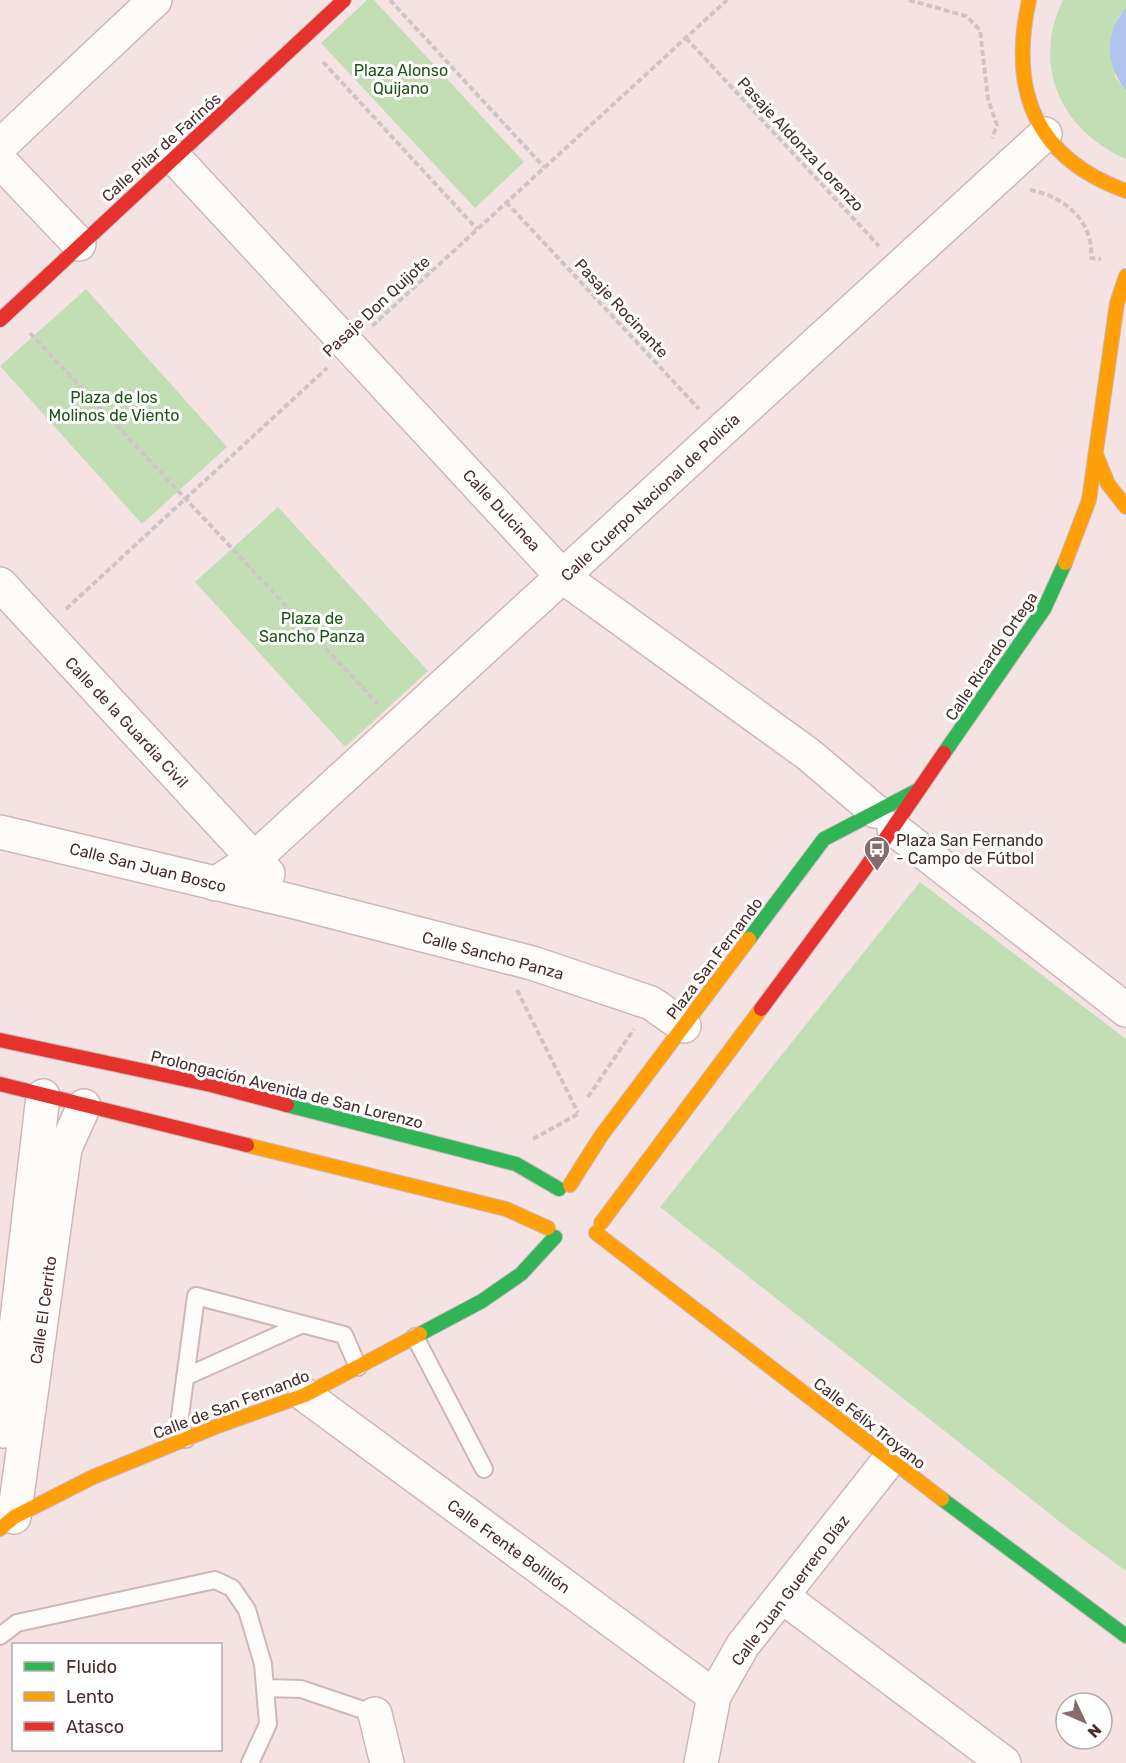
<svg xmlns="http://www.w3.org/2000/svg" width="1126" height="1763" font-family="Rubik,sans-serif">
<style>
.green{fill:#c2deb5}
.water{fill:#b1c4ef}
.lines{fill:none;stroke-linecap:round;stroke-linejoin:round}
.lane-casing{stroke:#cdb8b7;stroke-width:20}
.street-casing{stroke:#cdb8b7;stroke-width:36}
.fast-casing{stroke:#cdb8b7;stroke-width:16}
.slow-casing{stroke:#cdb8b7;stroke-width:16}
.jam-casing{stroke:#cdb8b7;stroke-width:16}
.path{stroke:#cfc5c5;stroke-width:4;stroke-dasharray:6 3;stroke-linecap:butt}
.lane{stroke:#fefbfb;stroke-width:16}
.street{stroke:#fefbfb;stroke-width:33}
.fast{stroke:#30b455;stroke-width:14}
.slow{stroke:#ff9f0a;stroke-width:14}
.jam{stroke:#e5322d;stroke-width:14}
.labels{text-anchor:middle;stroke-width:6;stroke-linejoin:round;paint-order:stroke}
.park-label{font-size:16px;fill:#1c5514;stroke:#fff}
.street-label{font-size:16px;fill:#4b2c2c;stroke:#fff}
.poi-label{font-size:16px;fill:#4b2c2c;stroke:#fff;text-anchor:start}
</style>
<rect width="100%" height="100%" fill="#f5e3e3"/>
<!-- green -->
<path class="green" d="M 367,0 L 374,0 L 524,162 L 475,208 L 321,43 Z
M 1063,0 L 1126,0 L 1126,8 L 1118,18 L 1115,77 L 1126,91 L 1126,159 C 1061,131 1031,65 1063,0 Z
M 86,289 L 227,447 L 142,524 L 0,366 Z
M 278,507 L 428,671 L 345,747 L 195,582 Z
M 920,882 L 1126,1039 L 1126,1571 L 1069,1529 L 660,1207 Z"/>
<!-- water -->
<path class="water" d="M 1126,8 L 1126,91 C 1106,65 1103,35 1126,8 Z"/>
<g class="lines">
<!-- lane casing -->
<g class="lane-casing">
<path id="lane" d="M 415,1337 L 484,1469
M 185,1377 L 303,1324
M 186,1439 L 179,1424 L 196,1296 L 344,1335 L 358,1367
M 0,1636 L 17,1623 L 215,1580 L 232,1588 L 247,1610 L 263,1664 L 268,1724 L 250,1763
M 267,1688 L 301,1689 L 375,1714"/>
</g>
<!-- street casing -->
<g class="street-casing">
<path id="street" d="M 0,146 L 155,0
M 174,157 L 563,577 L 808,754 L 875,811
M 0,161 L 79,244
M 0,584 L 268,874
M 894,829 L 1126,1010
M 0,832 L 295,902 L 532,963 L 651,1003 L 684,1026
M 215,884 L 254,859 L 1045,134
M 305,1395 L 714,1696
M 4,1431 L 43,1096
M 14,1517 L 65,1148 L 84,1106
M 783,1597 L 1004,1763
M 375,1714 L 387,1763
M 701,1763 L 714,1696 L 743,1645 L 889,1460"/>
</g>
<!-- fast casing -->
<g class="fast-casing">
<path id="fast" d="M 944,753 L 1044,609 L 1065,563
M 749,939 L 824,839 L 918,790
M 287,1105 L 516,1164 L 559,1189
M 420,1334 L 482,1301 L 521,1274 L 555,1237
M 942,1499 L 1126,1636"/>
</g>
<!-- slow casing -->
<g class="slow-casing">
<path id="slow" d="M 1029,0 C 1009,91 1035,158 1126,191
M 1097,457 L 1108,484 L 1126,507
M 1065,563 L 1089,500 L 1117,303 L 1126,276
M 247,1145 L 506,1209 L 548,1228
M 570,1185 L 601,1136 L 749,939
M 601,1223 L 761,1009
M 596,1233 L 942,1499
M 0,1529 L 14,1517 L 93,1477 L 215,1427 L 305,1395 L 420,1334"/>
</g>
<!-- jam casing -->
<g class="jam-casing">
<path id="jam" d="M 0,320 L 344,0
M 761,1009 L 864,870 L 944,753
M 0,1040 L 211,1085 L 287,1105
M 0,1084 L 247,1145"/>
</g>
<!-- path -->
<path class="path" d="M 390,0 L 544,167
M 909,0 L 966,16 L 980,30 L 988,99 L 997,125 L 992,138
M 686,38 L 879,246
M 323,62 L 477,229
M 1030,190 C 1064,196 1094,221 1091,258 L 1101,259
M 506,202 L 699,409
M 372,326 L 727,0
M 30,333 L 378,704
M 66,609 L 327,368
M 517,990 L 578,1113
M 588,1097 L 634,1029
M 533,1139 L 578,1114"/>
<!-- lane -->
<use href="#lane" class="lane"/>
<!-- street -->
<use href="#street" class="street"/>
<!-- fast -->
<use href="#fast" class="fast"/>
<!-- slow -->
<use href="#slow" class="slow"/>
<!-- jam -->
<use href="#jam" class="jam"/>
</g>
<!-- icons -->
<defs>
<g id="bus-pin" transform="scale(1.35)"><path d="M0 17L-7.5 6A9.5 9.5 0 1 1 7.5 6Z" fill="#866c6c" stroke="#fff"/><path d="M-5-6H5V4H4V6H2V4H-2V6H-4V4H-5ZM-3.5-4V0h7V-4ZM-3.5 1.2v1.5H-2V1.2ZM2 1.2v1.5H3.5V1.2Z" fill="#fff"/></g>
</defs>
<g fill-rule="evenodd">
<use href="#bus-pin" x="877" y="849"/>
</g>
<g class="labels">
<!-- park labels -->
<g class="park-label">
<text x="401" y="76">Plaza Alonso<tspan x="401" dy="18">Quijano</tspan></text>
<text x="114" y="403">Plaza de los<tspan x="114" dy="18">Molinos de Viento</tspan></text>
<text x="312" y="624">Plaza de<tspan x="312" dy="18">Sancho Panza</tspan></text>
</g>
<!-- street labels -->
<g class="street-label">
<text transform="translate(801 144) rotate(47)" y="6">Pasaje Aldonza Lorenzo</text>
<text transform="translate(161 147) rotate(-42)" y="6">Calle Pilar de Farinós</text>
<text transform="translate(376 306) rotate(-43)" y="6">Pasaje Don Quijote</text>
<text transform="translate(622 308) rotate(47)" y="6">Pasaje Rocinante</text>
<text transform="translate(650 497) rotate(-43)" y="6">Calle Cuerpo Nacional de Policía</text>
<text transform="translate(502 510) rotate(47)" y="6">Calle Dulcinea</text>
<text transform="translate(991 656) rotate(-56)" y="6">Calle Ricardo Ortega</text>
<text transform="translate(127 722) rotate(47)" y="6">Calle de la Guardia Civil</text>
<text transform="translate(148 867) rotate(14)" y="6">Calle San Juan Bosco</text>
<text transform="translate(493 955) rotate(15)" y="6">Calle Sancho Panza</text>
<text transform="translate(714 958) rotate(-53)" y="6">Plaza San Fernando</text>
<text transform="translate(287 1089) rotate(14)" y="6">Prolongación Avenida de San Lorenzo</text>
<text transform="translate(43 1310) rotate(-82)" y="6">Calle El Cerrito</text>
<text transform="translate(231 1404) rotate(-21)" y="6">Calle de San Fernando</text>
<text transform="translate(870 1423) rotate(38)" y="6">Calle Félix Troyano</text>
<text transform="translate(509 1546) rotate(36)" y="6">Calle Frente Bolillón</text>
<text transform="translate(790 1590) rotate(-53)" y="6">Calle Juan Guerrero Díaz</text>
</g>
<!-- poi labels -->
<g class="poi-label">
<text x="896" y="846">Plaza San Fernando<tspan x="896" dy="18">- Campo de Fútbol</tspan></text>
</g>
</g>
<!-- legend -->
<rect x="12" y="1643" width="210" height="108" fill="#ffffff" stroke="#b7abab" stroke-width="1.5"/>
<rect x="24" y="1662" width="30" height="9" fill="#30b455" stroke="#b7abab" stroke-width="1.5"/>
<text x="66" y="1673" font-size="18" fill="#4b2c2c">Fluido</text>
<rect x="24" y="1692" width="30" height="9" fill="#ff9f0a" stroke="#b7abab" stroke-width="1.5"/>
<text x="66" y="1703" font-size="18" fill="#4b2c2c">Lento</text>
<rect x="24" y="1722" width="30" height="9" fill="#e5322d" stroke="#b7abab" stroke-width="1.5"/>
<text x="66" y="1733" font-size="18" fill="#4b2c2c">Atasco</text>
<!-- north arrow -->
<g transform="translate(1084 1721) rotate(134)"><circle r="28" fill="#ffffff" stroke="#b7abab" stroke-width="1.5"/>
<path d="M0-4.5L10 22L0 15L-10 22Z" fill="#866c6c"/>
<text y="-9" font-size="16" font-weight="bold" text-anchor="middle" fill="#4b2c2c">N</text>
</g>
</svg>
